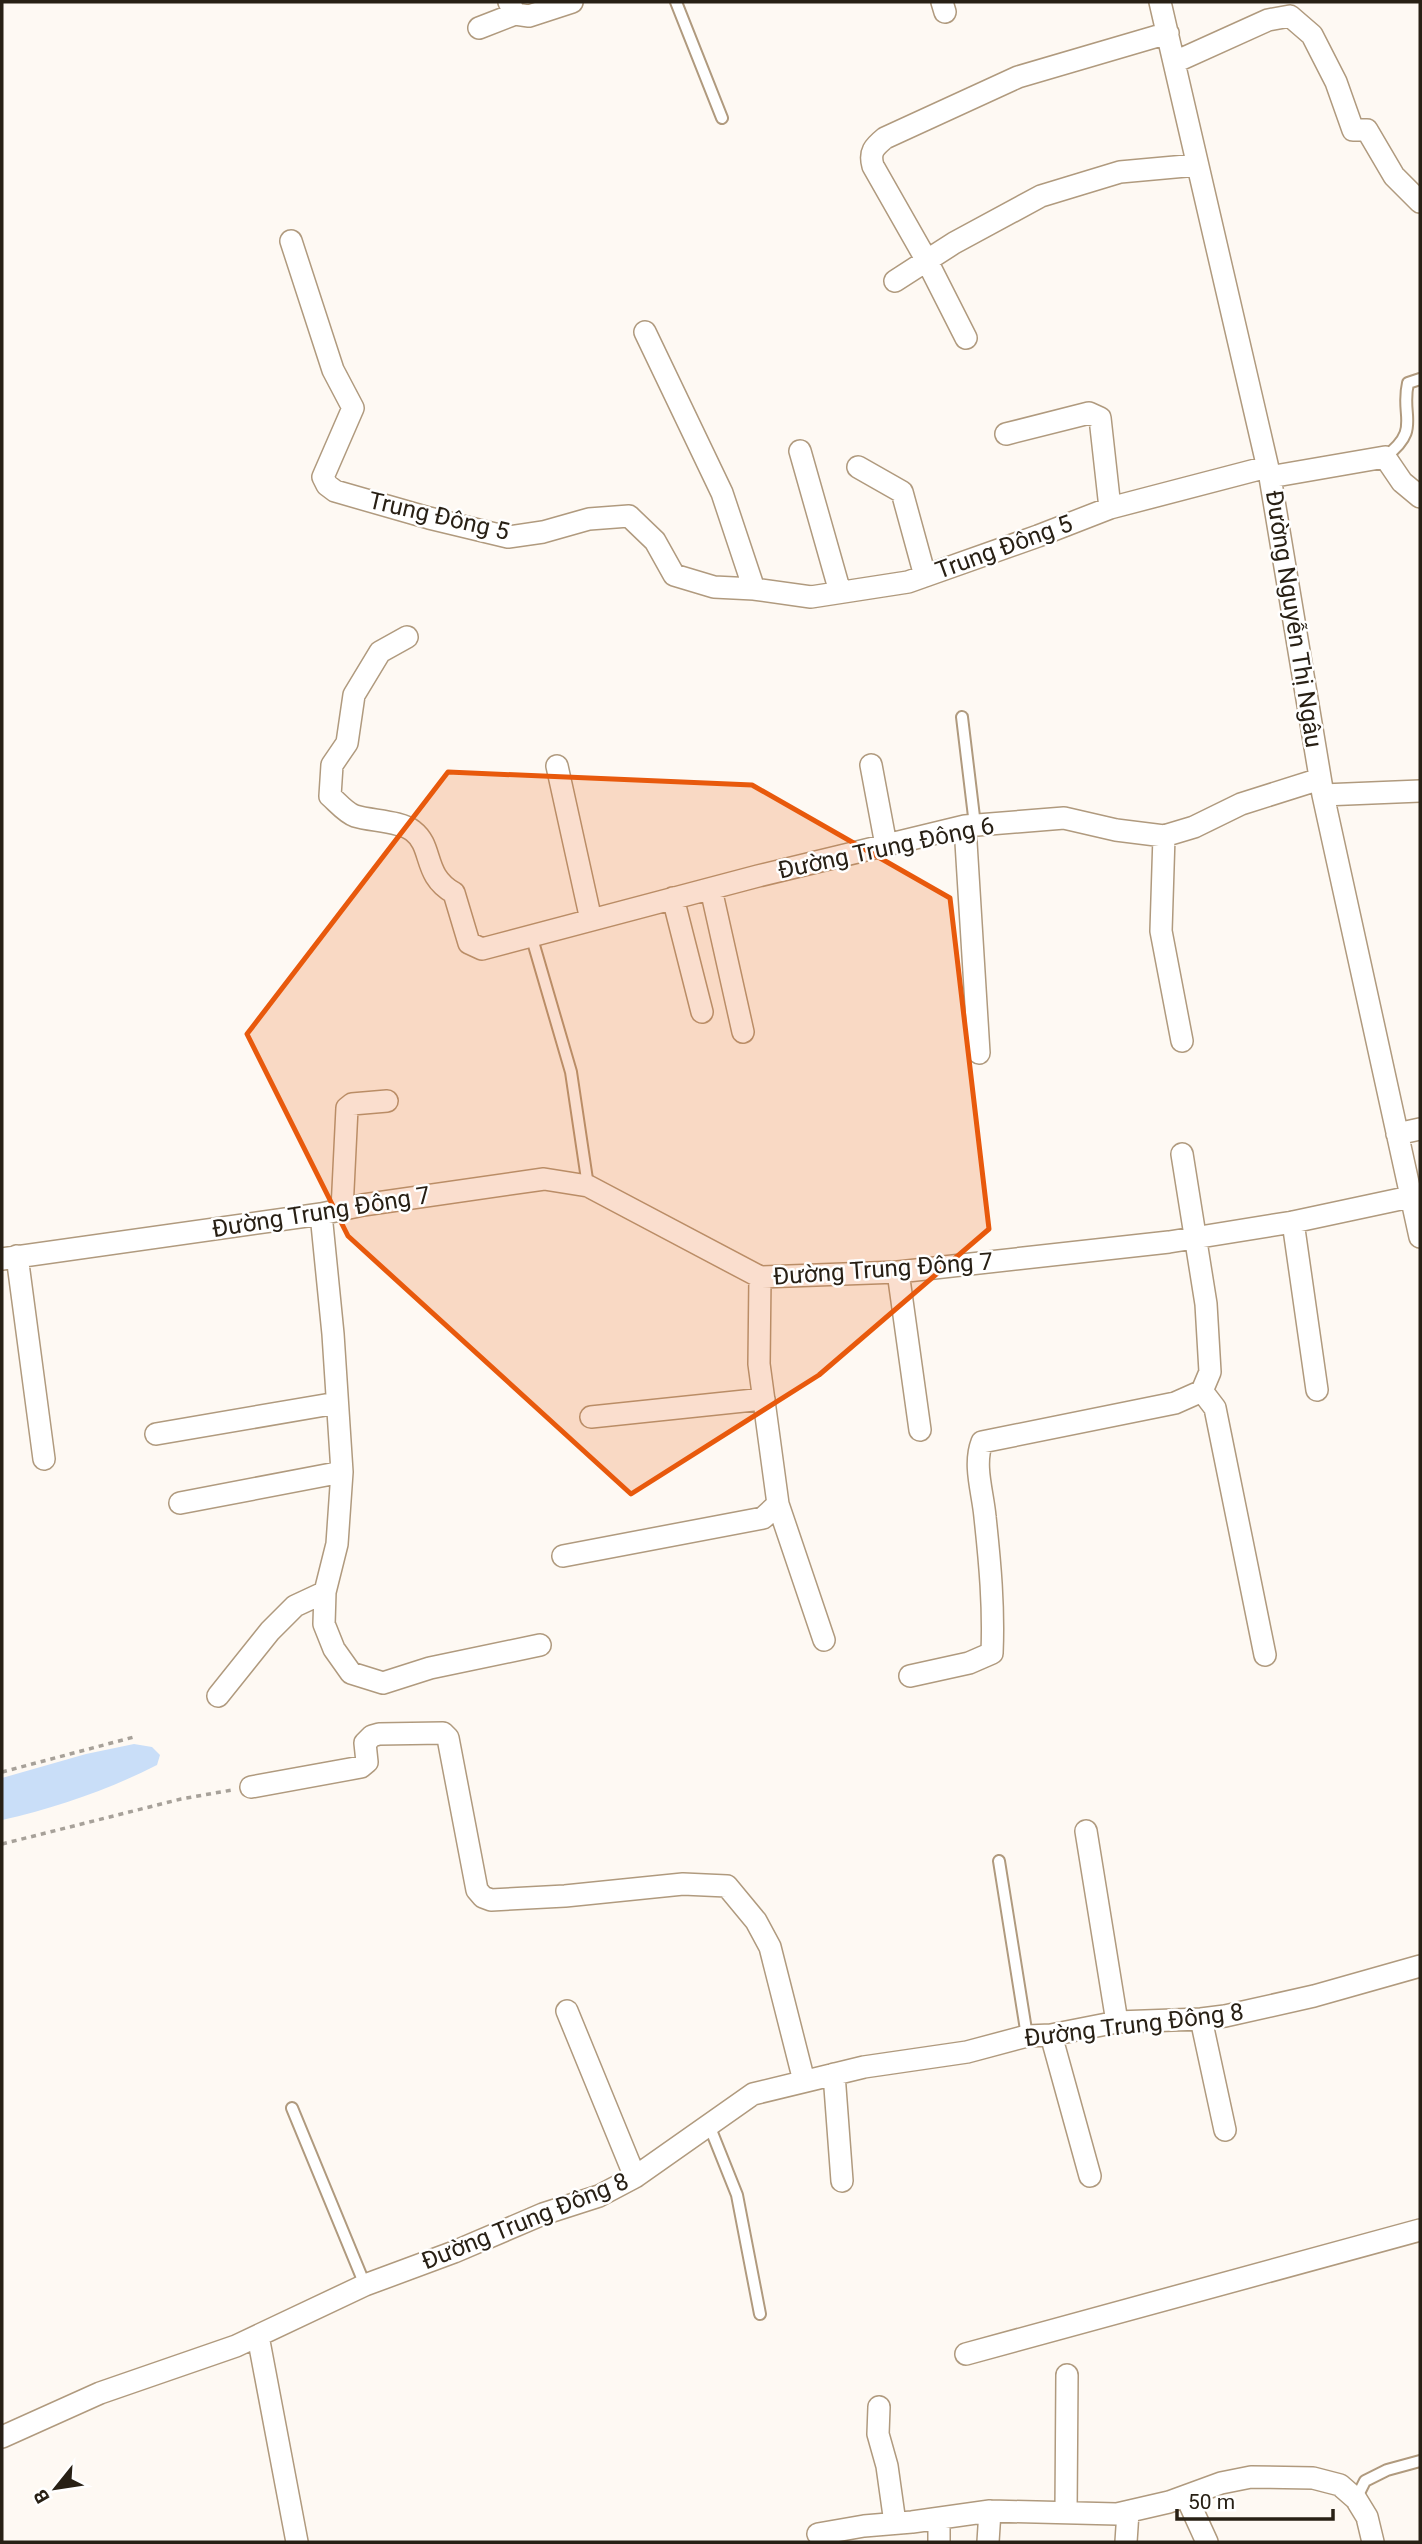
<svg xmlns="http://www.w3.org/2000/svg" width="1422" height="2544" font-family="Roboto,sans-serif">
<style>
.water{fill:#c9def8}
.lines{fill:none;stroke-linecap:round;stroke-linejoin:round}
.lane-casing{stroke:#b09a7e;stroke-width:14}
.street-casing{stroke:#b09a7e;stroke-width:24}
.path{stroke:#a7a199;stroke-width:3.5;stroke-dasharray:5 5;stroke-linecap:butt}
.lane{stroke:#fff;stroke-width:10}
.street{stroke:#fff;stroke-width:21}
.marked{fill:#e8590c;fill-opacity:0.2;stroke:#e8590c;stroke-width:5;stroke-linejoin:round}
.labels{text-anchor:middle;stroke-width:5;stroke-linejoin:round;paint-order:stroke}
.street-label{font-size:24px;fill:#282015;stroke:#fff}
</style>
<rect width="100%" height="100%" fill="#fef9f3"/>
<!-- water -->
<path class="water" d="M 134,1744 L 152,1747 L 160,1755 L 157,1765 C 108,1790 55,1808 2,1820 L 2,1778 L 86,1754 Z"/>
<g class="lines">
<!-- lane casing -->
<g class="lane-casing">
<path id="lane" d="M 676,2 L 722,118
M 1385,457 C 1422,429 1400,417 1408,383 L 1420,379
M 962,717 L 975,825
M 531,935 L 571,1072 L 588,1186
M 999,1861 L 1027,2036
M 292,2108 L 365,2285
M 709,2125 L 737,2195 L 760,2314
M 1356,2499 L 1365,2481 L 1387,2470 L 1420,2461"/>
</g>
<!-- street casing -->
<g class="street-casing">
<path id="street" d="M 509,2 L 515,14 L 529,16 L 572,2
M 942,2 L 945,12
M 1160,2 L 1270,477 L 1323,795 L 1420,1237
M 479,28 L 515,14
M 1175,62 L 1268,20 L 1290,16 L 1312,35 L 1336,82 L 1353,130 L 1367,130 L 1394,176 L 1420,202
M 291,241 L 333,370 L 353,408 L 323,477 L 327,485 L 335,491 L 429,518 L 508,537 L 543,532 L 589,519 L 629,516 L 655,541 L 674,575 L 714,587 L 754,589 L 811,597 L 908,582 L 1038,536 L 1110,508 L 1267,467
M 895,281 L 954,243 L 1041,196 L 1120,172 L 1197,165
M 645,332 L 722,493 L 754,589
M 966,338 L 927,261 L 873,166 C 869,152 874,147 885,138 L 1018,77 L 1168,33
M 1006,434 L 1089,413 L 1100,418 L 1110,508
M 800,451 L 840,592
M 858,467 L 902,492 L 925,576
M 1270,477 L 1385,457 L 1402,482 L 1420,497
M 407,637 L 380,652 L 354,695 L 347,743 L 332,765 L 330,796 C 337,802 346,813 355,816 C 371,821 401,821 413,831 C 434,847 422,875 454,893 L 469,943 L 482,949 L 758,876 L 965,826 L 1064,818 L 1116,830 L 1164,836 L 1194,827 L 1241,804 L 1320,779
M 871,765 L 886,845
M 557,766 L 591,920
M 1323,795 L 1420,791
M 965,826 L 979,1053
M 1164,836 L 1161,931 L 1182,1041
M 711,889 L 743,1032
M 673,898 L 702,1012
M 1397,1134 L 1420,1129
M 342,1210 L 347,1108 L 352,1104 L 387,1101
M 321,1214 L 333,1334 L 342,1472 L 337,1544 L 325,1592 L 324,1624 L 334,1649 L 351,1673 L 383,1683 L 430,1668 L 540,1645
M 1293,1222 L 1317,1390
M 17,1256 L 44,1459
M 2,1259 L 321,1214 L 363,1205 L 544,1179 L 588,1186 L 760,1277 L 898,1272 L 1169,1242 L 1293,1222 L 1410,1197
M 898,1272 L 920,1430
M 760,1277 L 759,1364 L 778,1504 L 824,1640
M 1202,1391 L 1215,1408 L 1265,1655
M 591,1417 L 764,1399
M 156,1434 L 337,1403
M 180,1503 L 342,1472
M 563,1556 L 763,1518 L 778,1504
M 910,1676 L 969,1663 L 992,1653 C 994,1607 990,1563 985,1517 C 983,1493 973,1465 982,1442 L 1175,1403 L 1202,1391 L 1210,1372 L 1206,1304 L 1182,1154
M 218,1696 L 270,1631 L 295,1606 L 325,1592
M 251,1787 L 361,1767 L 367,1762 L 365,1743 L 372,1736 L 379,1734 L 443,1733 L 448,1738 L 477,1890 L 483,1897 L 491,1900 L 565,1896 L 683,1884 L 727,1886 L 756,1921 L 770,1947 L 804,2081
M 1086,1831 L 1117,2022
M 567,2011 L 635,2177
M 1201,2019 L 1225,2130
M 1051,2035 L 1090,2176
M 834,2074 L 842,2181
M 258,2336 L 297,2542
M 966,2354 L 1420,2230
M 879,2407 L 878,2434 L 887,2466 L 895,2523
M 2,2437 L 100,2393 L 236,2346 L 365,2285 L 454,2252 L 543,2214 L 599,2196 L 635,2177 L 753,2094 L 864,2067 L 967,2052 L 1027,2036 L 1051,2035 L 1117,2022 L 1201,2019 L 1225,2016 L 1314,1996 L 1420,1966
M 1186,2496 L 1207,2542
M 1066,2512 L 1067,2375
M 818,2534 L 864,2526 L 912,2522 L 990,2511 L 1117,2514 L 1169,2502 L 1221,2483 L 1251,2477 L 1313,2478 L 1340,2485 L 1356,2499 L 1367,2517 L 1373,2542
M 939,2542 L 939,2519
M 988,2542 L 990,2511
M 1126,2542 L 1128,2512"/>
</g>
<!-- path -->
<path class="path" d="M 2,1772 L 134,1737
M 2,1844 L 181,1799 L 232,1790"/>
<!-- lane -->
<use href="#lane" class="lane"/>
<!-- street -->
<use href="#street" class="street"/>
</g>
<!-- marked area -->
<path class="marked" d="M 448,772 L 752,785 L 950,898 L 989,1229 L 819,1375 L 631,1494 L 348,1236 L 247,1034 Z"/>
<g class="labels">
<!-- street labels -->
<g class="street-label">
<text transform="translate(439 516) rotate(13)" y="8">Trung Đông 5</text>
<text transform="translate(1004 547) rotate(-20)" y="8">Trung Đông 5</text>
<text transform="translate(1294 619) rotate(81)" y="8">Đường Nguyễn Thị Ngâu</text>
<text transform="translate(886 848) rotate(-12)" y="8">Đường Trung Đông 6</text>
<text transform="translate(321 1212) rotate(-9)" y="8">Đường Trung Đông 7</text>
<text transform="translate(883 1269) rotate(-4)" y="8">Đường Trung Đông 7</text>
<text transform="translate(1134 2025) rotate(-7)" y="8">Đường Trung Đông 8</text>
<text transform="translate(525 2221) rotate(-22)" y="8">Đường Trung Đông 8</text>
</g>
</g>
<!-- border -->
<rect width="1422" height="2544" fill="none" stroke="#282015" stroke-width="7"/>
<!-- north arrow -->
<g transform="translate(56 2488) rotate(240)" stroke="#ffffff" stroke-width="5" paint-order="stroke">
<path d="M0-5L12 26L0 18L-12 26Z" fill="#282015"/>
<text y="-10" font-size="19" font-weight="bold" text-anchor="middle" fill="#282015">B</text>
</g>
<!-- scale -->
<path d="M1177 2509v10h156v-10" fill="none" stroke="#282015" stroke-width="3.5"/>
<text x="1188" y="2509" font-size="21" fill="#282015" stroke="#ffffff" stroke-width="5" paint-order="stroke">50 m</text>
</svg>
